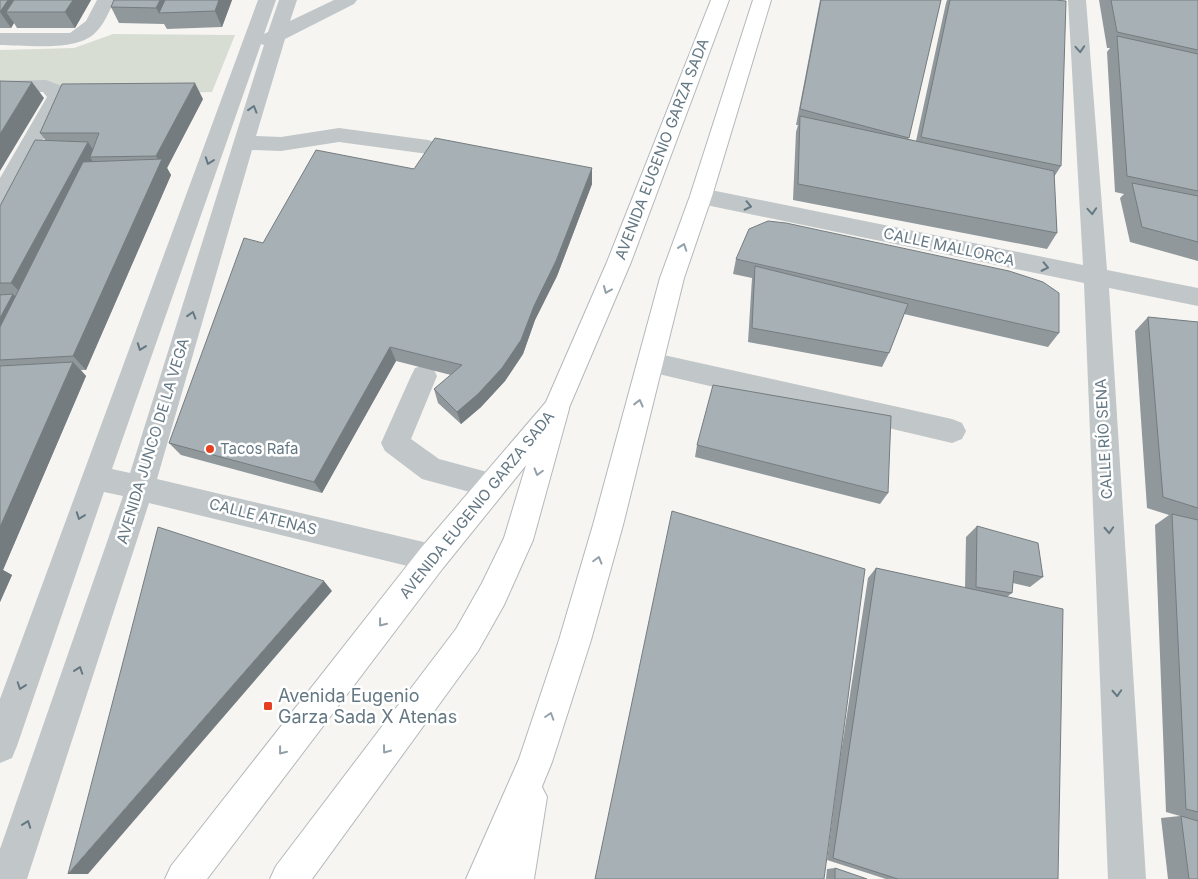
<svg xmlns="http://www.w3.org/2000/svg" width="1198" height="879" font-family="Inter,sans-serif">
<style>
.green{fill:#d7ddd3}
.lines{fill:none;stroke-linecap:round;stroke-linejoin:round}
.major-casing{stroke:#b4b9bc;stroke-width:2}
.highway-casing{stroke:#b4b8bb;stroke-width:2}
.minor{fill:#c1c6c8;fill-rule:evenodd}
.major{fill:#fff;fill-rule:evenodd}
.highway{fill:#fff;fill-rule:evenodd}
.wall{fill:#90989c}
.shaded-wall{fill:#757c7f}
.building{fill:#a7b1b5;stroke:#757c7f}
.oneway{stroke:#647884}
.oneway2{stroke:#92a0a9}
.poi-dot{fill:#e54022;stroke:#fff;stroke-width:2}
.labels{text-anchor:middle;stroke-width:5;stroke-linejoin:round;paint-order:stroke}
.street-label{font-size:15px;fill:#647884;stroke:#fff}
.poi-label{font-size:15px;fill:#647884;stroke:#fff;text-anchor:start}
.near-poi-label{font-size:18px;fill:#647884;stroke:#fff;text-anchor:start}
</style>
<rect width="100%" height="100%" fill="#f6f5f2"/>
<!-- green -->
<path class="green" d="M 113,34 L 235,35 L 212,92 L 68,96 L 0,85 L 0,50 L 74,48 Z"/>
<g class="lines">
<!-- major casing -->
<g class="major-casing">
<path id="major" d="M 556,398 L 565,401 L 569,409 L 533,540 L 504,605 L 478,651 L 312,879 L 270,879 L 276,866 L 456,629 L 482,583 L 504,538 L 543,409 L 547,401 Z
M 529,779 L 541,785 L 547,797 L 534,879 L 496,879 L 511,797 L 517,785 Z"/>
</g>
<!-- highway casing -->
<g class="highway-casing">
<path id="highway" d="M 711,0 L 729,0 L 631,262 L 565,417 L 443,568 L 207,879 L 165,879 L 171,866 L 421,548 L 546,402 L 607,262 Z
M 753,0 L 771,0 L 712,196 L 684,278 L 623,525 L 591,640 L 552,762 L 504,879 L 466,879 L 519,759 L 559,640 L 593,525 L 660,278 L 690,196 Z"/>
</g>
<!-- minor -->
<path class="minor" d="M 97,0 L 115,0 C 109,11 104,25 95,33 C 76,52 25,45 0,45 L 0,33 L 70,33 L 86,21 Z
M 258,0 L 276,0 L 264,34 L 268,32 L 279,0 L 297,0 L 290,21 L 334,0 L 357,0 L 354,4 L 285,39 L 256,136 L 281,137 L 339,128 L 428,140 L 435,142 L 439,147 L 435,152 L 428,154 L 339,142 L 281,151 L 252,150 L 157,479 L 432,544 L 443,548 L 447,558 L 443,568 L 432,572 L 149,503 L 27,879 L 0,879 L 0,849 L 123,496 L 104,492 L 17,746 L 12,758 L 0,763 L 0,699 ZM 261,44 L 264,45 L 130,473 L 112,469 Z
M 1068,0 L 1086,0 L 1107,270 L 1198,288 L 1198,306 L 1109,288 L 1146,879 L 1108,879 L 1084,283 L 701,204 L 693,201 L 690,196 L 693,191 L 701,188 L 1083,265 Z
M 46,80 L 62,86 L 67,97 L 8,202 L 0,205 L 0,178 L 47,97 L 43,92 L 0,93 L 0,81 Z
M 650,352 L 952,419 L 962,423 L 966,431 L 962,439 L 952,443 L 650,372 L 641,369 L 637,362 L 641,355 Z
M 424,365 L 433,368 L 437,376 L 411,439 L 439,459 L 502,476 L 506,485 L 502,494 L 492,498 L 422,479 L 385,451 L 381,443 L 411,376 L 415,368 Z"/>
<!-- major -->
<use href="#major" class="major"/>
<!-- highway -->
<use href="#highway" class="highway"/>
</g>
<!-- wall -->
<path class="wall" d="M 0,0 L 91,0 L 75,28 L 17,28 L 14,23 L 11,28 L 0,28 Z
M 114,0 L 232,0 L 222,27 L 167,29 L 164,24 L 119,23 L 111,7 Z
M 820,0 L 941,0 L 908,139 L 916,141 L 946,3 L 947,0 L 950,0 L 1061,166 L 1054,177 L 1057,233 L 1047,249 L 793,200 L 796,132 L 798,125 L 796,125 Z
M 1099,0 L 1198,0 L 1198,261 L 1130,242 L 1120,198 L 1124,194 L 1115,192 L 1107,52 L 1110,48 L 1107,48 Z
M 203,99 L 167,168 L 171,175 L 86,370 L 81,370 L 86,376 L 3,570 L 12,575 L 0,602 L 0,206 L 46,141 L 40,133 Z
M 414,169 L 592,184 L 557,276 L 535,320 L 523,354 L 505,381 L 481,407 L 461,424 L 438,403 L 434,389 L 451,375 L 396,361 L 322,493 L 181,455 L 169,443 L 263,243 Z
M 736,259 L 1059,333 L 1048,347 L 904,314 L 889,353 L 882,367 L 748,342 L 752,278 L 733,274 Z
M 1148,317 L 1198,322 L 1198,879 L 1168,879 L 1161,818 L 1180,816 L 1166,812 L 1155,525 L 1169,515 L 1147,508 L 1135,331 Z
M 697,445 L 888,493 L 880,504 L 695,457 Z
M 977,526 L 1043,577 L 1030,587 L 1013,583 L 1012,593 L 1007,597 L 1058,879 L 886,879 L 827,860 L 839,766 L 868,578 L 876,568 L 965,588 L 966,537 Z
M 835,868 L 867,879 L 826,879 L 827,869 Z"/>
<!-- shaded-wall -->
<path class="shaded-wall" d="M 8,0 L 30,0 L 6,12 L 14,23 L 11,28 L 0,12 Z
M 73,0 L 91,0 L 75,28 L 65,12 Z
M 160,0 L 176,0 L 159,13 L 156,8 Z
M 219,0 L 232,0 L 222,27 L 215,11 Z
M 32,82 L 44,98 L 0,171 L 0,134 Z
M 195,83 L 203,99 L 167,168 L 171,175 L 86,370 L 73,356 L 160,163 L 156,156 Z
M 88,142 L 98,157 L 90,157 L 95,165 L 25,297 L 11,283 Z
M 592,168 L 592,184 L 557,276 L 535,320 L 523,354 L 505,381 L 481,407 L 461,424 L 457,412 L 534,306 Z
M 13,294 L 27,309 L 0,360 L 0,318 Z
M 390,347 L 396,361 L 322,493 L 314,482 Z
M 73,362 L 86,376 L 3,570 L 12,575 L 0,602 L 0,527 Z
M 324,581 L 332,591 L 88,874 L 68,874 Z"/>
<!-- building -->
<path class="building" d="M 0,0 L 8,0 L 0,12 Z
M 14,0 L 73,0 L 65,12 L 6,12 Z
M 114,0 L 160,0 L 156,8 L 111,7 Z
M 165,0 L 219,0 L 215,11 L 159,13 Z
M 821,0 L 941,0 L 909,138 L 800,109 Z
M 950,0 L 1055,0 L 1066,1 L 1061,166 L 921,137 Z
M 1111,0 L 1198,0 L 1198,50 L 1117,32 Z
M 1117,36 L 1198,54 L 1198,191 L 1127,176 Z
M 0,81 L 32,82 L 0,134 Z
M 195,83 L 156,156 L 90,157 L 99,133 L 40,133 L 62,84 Z
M 800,116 L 1054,171 L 1057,233 L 798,184 Z
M 435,138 L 592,168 L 556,261 L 534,306 L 521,340 L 502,368 L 478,394 L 457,412 L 434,389 L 462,365 L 390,347 L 314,482 L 169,443 L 244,238 L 263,243 L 316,150 L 414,169 Z
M 35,140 L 88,142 L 11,283 L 0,283 L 0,206 Z
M 162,159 L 73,356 L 0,360 L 0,327 L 83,162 Z
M 1132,183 L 1198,196 L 1198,242 L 1142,227 Z
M 768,221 L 786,223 L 1009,271 L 1043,282 L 1059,293 L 1059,333 L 736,259 L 749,229 Z
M 755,266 L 908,304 L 889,353 L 752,328 Z
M 13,294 L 0,318 L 0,295 Z
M 1148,317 L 1198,322 L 1198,508 L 1163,497 Z
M 73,362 L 0,527 L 0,366 Z
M 713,385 L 891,416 L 888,493 L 697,445 Z
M 672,511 L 865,569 L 824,879 L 595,879 Z
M 1172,514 L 1198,520 L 1198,812 L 1186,809 Z
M 977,526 L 1038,543 L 1043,577 L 1014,571 L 1012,593 L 976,587 Z
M 158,527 L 324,581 L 68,874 Z
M 876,568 L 1063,609 L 1058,879 L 898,879 L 833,858 Z
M 1181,816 L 1198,821 L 1198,879 L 1189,879 Z
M 835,868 L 867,879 L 835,879 Z"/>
<!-- one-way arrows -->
<defs><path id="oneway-chevron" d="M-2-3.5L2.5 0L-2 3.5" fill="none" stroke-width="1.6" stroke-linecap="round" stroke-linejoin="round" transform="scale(1.25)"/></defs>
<g class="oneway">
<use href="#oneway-chevron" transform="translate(1080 49) rotate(86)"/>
<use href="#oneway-chevron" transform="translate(253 109) rotate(-73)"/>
<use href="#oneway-chevron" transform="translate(209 161) rotate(110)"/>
<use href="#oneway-chevron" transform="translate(748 206) rotate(12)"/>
<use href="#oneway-chevron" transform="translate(1092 211) rotate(86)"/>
<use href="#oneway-chevron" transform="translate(1045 267) rotate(12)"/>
<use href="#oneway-chevron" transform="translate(192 315) rotate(-73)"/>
<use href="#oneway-chevron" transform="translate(141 347) rotate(110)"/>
<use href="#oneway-chevron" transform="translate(80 516) rotate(110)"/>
<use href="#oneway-chevron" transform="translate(1109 530) rotate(87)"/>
<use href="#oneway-chevron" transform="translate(79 670) rotate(-71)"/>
<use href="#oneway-chevron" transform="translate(21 686) rotate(109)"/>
<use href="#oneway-chevron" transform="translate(1117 693) rotate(87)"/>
<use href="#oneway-chevron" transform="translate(27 824) rotate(-70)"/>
</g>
<g class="oneway2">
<use href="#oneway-chevron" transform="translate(683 247) rotate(-71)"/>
<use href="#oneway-chevron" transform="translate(607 290) rotate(113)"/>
<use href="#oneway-chevron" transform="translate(639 403) rotate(-76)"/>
<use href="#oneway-chevron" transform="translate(538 472) rotate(106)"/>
<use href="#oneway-chevron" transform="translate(598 560) rotate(-74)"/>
<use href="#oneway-chevron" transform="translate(382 623) rotate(128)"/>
<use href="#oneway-chevron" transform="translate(550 716) rotate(-72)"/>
<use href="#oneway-chevron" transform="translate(386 750) rotate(127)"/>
<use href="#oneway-chevron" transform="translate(282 751) rotate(128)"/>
</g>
<!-- markers -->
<g class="poi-dot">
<circle cx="210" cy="449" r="5"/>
<rect x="263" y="701" width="10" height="10" rx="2.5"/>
</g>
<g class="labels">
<!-- street labels -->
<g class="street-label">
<text transform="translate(662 149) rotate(-69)" y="5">AVENIDA EUGENIO GARZA SADA</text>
<text transform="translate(949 247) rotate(12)" y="5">CALLE MALLORCA</text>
<text transform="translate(1104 439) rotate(-93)" y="5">CALLE RÍO SENA</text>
<text transform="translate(153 441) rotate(-73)" y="5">AVENIDA JUNCO DE LA VEGA</text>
<text transform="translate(477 505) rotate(-51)" y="5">AVENIDA EUGENIO GARZA SADA</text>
<text transform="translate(263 517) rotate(14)" y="5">CALLE ATENAS</text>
</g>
<!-- poi labels -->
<g class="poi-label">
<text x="220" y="454">Tacos Rafa</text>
</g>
<!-- near-poi labels -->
<g class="near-poi-label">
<text x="278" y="702">Avenida Eugenio<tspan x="278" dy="21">Garza Sada X Atenas</tspan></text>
</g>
</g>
</svg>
